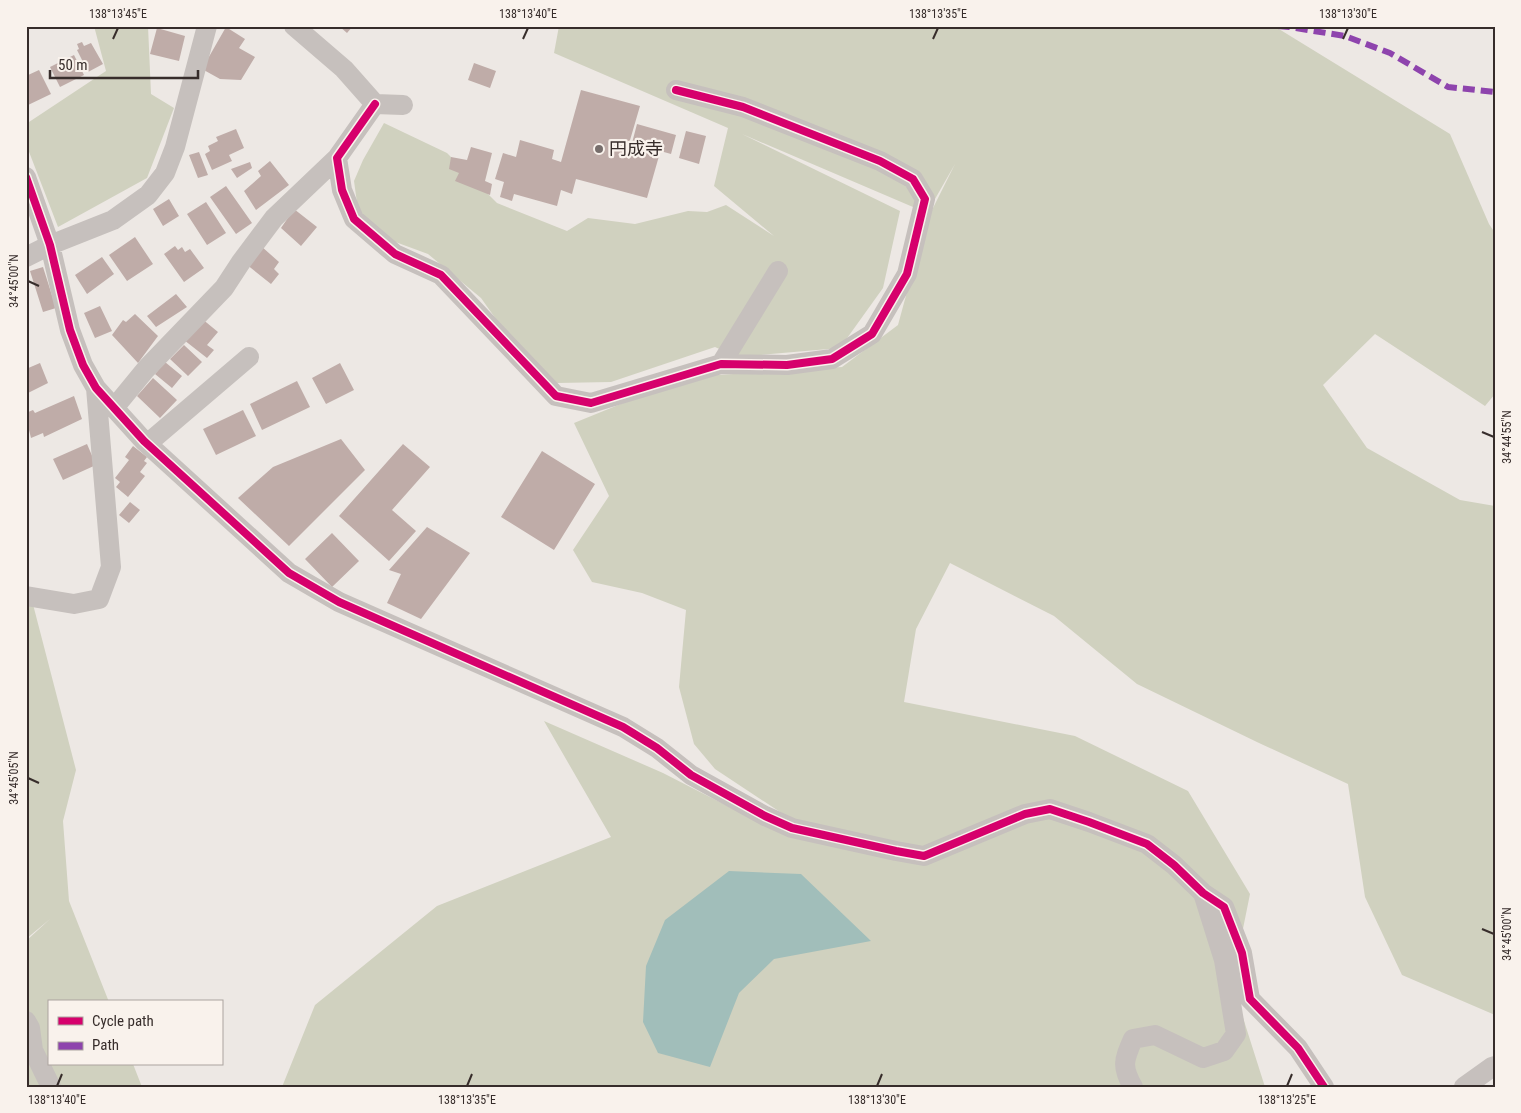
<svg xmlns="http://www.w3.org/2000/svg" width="1521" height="1113" font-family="'Roboto Condensed','Noto Sans JP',sans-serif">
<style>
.green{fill:#d0d1bf}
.water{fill:#a1beba}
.building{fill:#bfaca8}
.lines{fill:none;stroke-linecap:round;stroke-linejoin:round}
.minor{stroke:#c6c0bd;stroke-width:20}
.quiet{stroke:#8e44ad;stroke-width:6;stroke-dasharray:12 6;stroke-linecap:butt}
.cycleway-casing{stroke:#f9f2ec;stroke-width:11}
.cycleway{stroke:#d6006c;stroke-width:8}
.ticks{fill:none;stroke:#372d2b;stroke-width:2}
.poi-dot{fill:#776e6c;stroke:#f9f2ec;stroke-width:2}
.labels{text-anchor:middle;stroke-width:4.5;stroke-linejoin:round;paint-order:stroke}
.poi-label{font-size:18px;fill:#372d2b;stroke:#f9f2ec;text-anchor:start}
.neatline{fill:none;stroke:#372d2b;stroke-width:2}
.ticks-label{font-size:12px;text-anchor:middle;fill:#372d2b}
</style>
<rect width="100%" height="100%" fill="#ede8e4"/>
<!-- green -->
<path class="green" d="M 94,26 L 148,26 L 151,94 L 174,108 L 147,178 L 58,227 L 26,144 L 26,124 L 106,71 Z
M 559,26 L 1274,26 L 1450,134 L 1489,224 L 1495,233 L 1495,394 L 1485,406 L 1375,334 L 1323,385 L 1367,448 L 1460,500 L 1495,506 L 1495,1015 L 1402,975 L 1365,897 L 1348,784 L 1259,743 L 1137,684 L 1054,616 L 950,563 L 916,629 L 904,702 L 1075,736 L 1188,791 L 1250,894 L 1232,983 L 1265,1087 L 282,1087 L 315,1005 L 437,906 L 611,837 L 544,721 L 663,773 L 780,833 L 789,818 L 715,769 L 694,744 L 679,687 L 686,610 L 642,593 L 592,582 L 573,550 L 609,496 L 574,423 L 687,377 L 842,367 L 898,325 L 926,222 L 955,164 L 927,213 L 742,134 L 900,211 L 883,288 L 840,348 L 737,357 L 715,347 L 611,382 L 557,383 L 508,336 L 481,298 L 428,254 L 390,240 L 358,210 L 354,181 L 363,160 L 384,123 L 447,153 L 497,203 L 567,231 L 588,218 L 635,224 L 688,211 L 707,212 L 726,205 L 774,236 L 714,186 L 728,128 L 554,53 Z
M 26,571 L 29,589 L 76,770 L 63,821 L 69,901 L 109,1002 L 49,1002 L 49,1064 L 133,1064 L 142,1087 L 26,1087 L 26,941 L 50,919 L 26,939 Z"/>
<!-- water -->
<path class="water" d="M 729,871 L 801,874 L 871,941 L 774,959 L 739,993 L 710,1067 L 658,1053 L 643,1022 L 646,966 L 665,920 Z"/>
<!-- building -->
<path class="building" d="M 339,26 L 353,26 L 347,33 Z
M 226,27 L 245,39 L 239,48 L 255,57 L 241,80 L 220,79 L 202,69 Z
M 157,28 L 185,36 L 179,61 L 150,54 Z
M 82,42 L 84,46 L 91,43 L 103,64 L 88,72 L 77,50 L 79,49 L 77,44 Z
M 74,55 L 84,75 L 60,87 L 50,67 Z
M 474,63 L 496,71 L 490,88 L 468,80 Z
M 39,70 L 51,94 L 26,106 L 26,76 Z
M 581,90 L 640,106 L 628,147 L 659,156 L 647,198 L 576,179 L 572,194 L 561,190 L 557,206 L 514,194 L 512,201 L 500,197 L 504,182 L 495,179 L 503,153 L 516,157 L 520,140 L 554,150 L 552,159 L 561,162 Z
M 637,124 L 676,135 L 671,154 L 632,143 Z
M 236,129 L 244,148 L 229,155 L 232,161 L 212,170 L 205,154 L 210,151 L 208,146 L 218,141 L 216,137 Z
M 686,131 L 706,136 L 699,164 L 679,158 Z
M 471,147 L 492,153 L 485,181 L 492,184 L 490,195 L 455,181 L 459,173 L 449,169 L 451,157 L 467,160 Z
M 199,152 L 208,175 L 198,178 L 189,155 Z
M 270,161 L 289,185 L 256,210 L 244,191 L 261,176 L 258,171 Z
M 250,162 L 252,168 L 237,178 L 231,169 Z
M 226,186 L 252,223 L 236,234 L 210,197 Z
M 169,199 L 179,216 L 163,226 L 153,209 Z
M 206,202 L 226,233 L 207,245 L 187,214 Z
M 294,209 L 317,227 L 301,246 L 281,228 Z
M 135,237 L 153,264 L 127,281 L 109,255 Z
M 175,246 L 178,250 L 182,247 L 185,252 L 190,249 L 204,268 L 184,282 L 164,254 Z
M 261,246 L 279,262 L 274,269 L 279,274 L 271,284 L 246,264 Z
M 102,257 L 114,274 L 87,294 L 75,275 Z
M 43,267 L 56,308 L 43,312 L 30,271 Z
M 176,294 L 187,307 L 156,327 L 147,316 Z
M 100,306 L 112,331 L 95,338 L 84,313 Z
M 135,314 L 158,336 L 138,363 L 112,335 L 123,320 L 126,322 Z
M 201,318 L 218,332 L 207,345 L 214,350 L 207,358 L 184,340 Z
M 184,345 L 202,362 L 188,376 L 170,359 Z
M 165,362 L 182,376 L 172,388 L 155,374 Z
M 40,363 L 48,383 L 26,394 L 26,369 Z
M 340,363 L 354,390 L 326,404 L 312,378 Z
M 153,378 L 177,400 L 160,418 L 137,396 Z
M 297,381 L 310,407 L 262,430 L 250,404 Z
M 74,396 L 82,419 L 44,437 L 43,433 L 31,438 L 29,430 L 26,432 L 26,413 L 33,410 L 35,413 Z
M 243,410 L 256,436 L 216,455 L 203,429 Z
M 341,439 L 365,470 L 289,546 L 238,498 L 273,467 Z
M 87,444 L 96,465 L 63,480 L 53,459 Z
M 403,444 L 430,467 L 392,510 L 416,531 L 389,561 L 339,516 Z
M 133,446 L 147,457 L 144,461 L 147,463 L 140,472 L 145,476 L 128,497 L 116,487 L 120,482 L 115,478 L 129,460 L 125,457 Z
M 542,451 L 595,484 L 554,550 L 501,517 Z
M 130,502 L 140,510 L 129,523 L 119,515 Z
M 427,527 L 470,553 L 421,619 L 387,603 L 401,574 L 389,570 Z
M 332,533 L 359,561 L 332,587 L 305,559 Z"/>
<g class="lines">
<!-- minor -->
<path class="minor" d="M 294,26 L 344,69 L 375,104 L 403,105
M 375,104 L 337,158 L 342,190 L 354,219 L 395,254 L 441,275 L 556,396 L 591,403 L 721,364 L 787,365 L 832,359 L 872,334 L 907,274 L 925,199 L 913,179 L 880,161 L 743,107 L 676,90
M 26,177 L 50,245 L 70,330 L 83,365 L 96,388 L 144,441 L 289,573 L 339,602 L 623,727 L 657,748 L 691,775 L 765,816 L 792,828 L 896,851 L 924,856 L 1025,814 L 1050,809 L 1089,822 L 1147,844 L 1174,865 L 1203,893 L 1224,907 L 1242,953 L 1250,999 L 1298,1048 L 1324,1087
M 26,257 L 50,245 L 113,220 L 148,195 L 165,173 L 175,147 L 207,26
M 721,364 L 778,271
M 114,408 L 146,369 L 224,288 L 241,262 L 274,218 L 337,158
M 147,444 L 249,357
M 26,596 L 74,604 L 99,599 L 111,567 L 96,388
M 26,1021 L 30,1028 L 33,1050 L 51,1087
M 1133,1087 C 1121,1066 1124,1060 1133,1039 L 1155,1035 L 1203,1058 L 1224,1051 L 1236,1034 L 1224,960 L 1203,893
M 1464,1087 L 1492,1067 L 1495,1066"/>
<!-- quiet -->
<path class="quiet" d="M 1278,26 L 1289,27 L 1345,36 L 1390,53 L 1448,87 L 1495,92"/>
<!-- cycleway casing -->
<g class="cycleway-casing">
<path id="cycleway" d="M 375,104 L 337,158 L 342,190 L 354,219 L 395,254 L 441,275 L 556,396 L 591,403 L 721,364 L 787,365 L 832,359 L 872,334 L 907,274 L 925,199 L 913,179 L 880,161 L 743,107 L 676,90
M 26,177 L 50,245 L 70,330 L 83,365 L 96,388 L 144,441 L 289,573 L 339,602 L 623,727 L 657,748 L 691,775 L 765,816 L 792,828 L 896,851 L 924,856 L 1025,814 L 1050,809 L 1089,822 L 1147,844 L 1174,865 L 1203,893 L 1224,907 L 1242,953 L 1250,999 L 1298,1048 L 1324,1087"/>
</g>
<!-- cycleway -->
<use href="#cycleway" class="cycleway"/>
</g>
<!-- ticks -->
<path class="ticks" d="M 113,39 L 118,28M 523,39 L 528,28M 933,39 L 938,28M 1343,39 L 1348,28M 28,281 L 39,286M 1482,432 L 1494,437M 28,778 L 39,783M 1482,929 L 1494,934M 57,1086 L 62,1074M 467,1086 L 472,1074M 877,1086 L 882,1074M 1287,1086 L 1292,1074"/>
<!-- markers -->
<circle class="poi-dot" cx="599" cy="149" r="5"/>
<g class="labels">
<!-- poi labels -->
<g class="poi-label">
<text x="609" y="155">円成寺</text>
</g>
</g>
<!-- border -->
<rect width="1521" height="1113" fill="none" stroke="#f9f2ec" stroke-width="55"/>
<!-- legend -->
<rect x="48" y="1000" width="175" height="65" fill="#f9f2ec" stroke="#aba39f"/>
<rect x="58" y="1017" width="25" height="8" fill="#d6006c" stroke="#aba39f"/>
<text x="92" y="1026" font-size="15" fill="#372d2b">Cycle path</text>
<rect x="58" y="1042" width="25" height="8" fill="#8e44ad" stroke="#aba39f"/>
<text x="92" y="1050" font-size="15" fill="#372d2b">Path</text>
<!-- scale -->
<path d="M50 70v8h148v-8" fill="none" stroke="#372d2b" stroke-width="2.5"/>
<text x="58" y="70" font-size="15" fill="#372d2b" stroke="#f9f2ec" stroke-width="4" paint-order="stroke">50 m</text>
<rect x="28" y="28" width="1466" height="1058" class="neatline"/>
<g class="ticks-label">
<text x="118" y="18">138°13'45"E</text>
<text x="528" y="18">138°13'40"E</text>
<text x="938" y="18">138°13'35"E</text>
<text x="1348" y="18">138°13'30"E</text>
<text transform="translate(14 281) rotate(-90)" y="4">34°45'00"N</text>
<text transform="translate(1507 437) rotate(-90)" y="4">34°44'55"N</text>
<text transform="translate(14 778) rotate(-90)" y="4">34°45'05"N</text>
<text transform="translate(1507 934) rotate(-90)" y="4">34°45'00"N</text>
<text x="57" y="1104">138°13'40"E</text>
<text x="467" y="1104">138°13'35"E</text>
<text x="877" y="1104">138°13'30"E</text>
<text x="1287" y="1104">138°13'25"E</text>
</g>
</svg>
